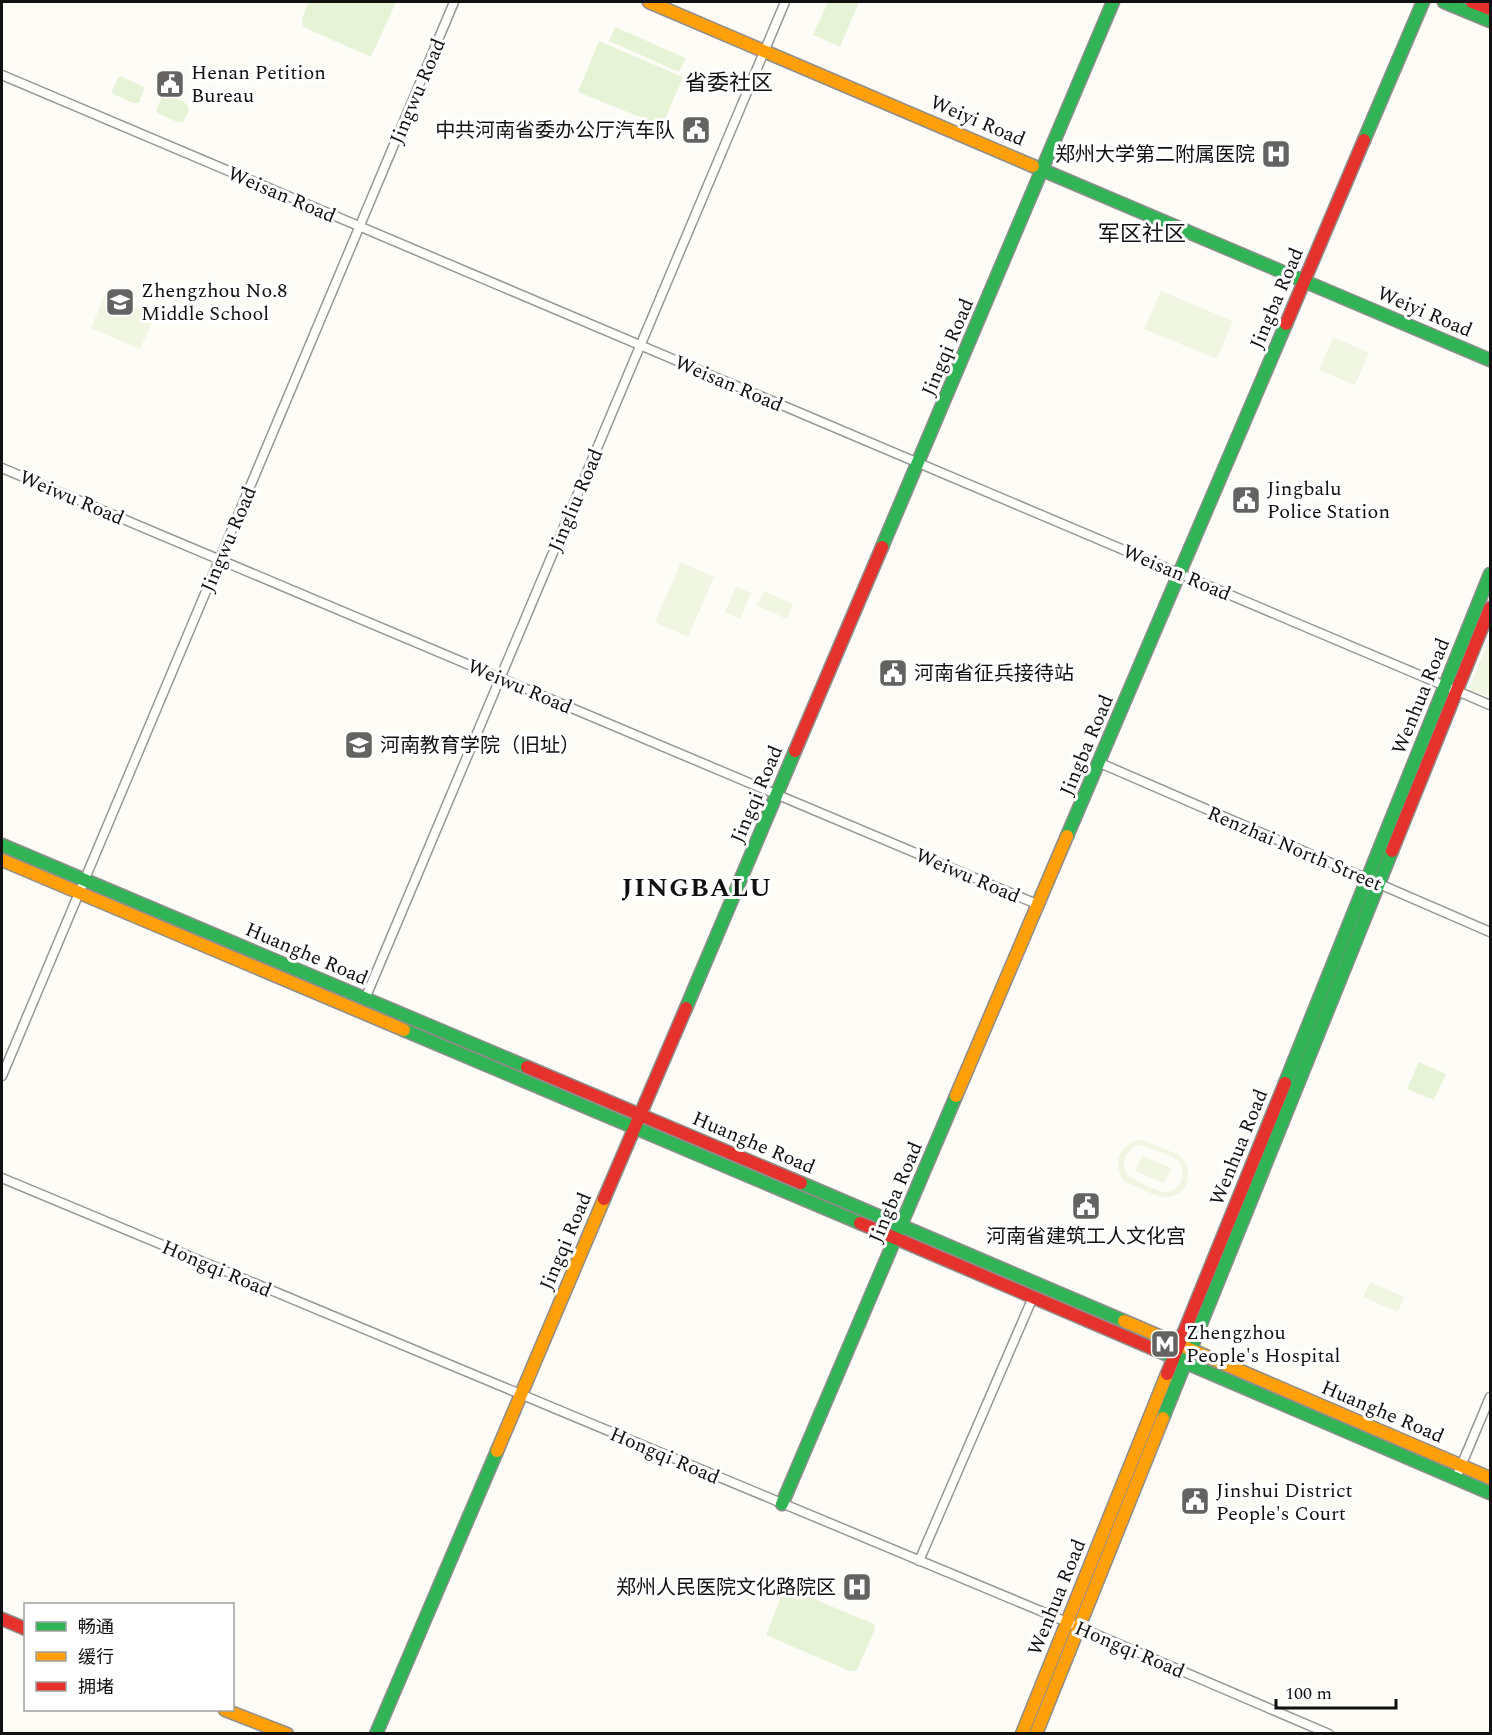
<svg xmlns="http://www.w3.org/2000/svg" width="1492" height="1735" font-family="Spectral,'Noto Sans SC',serif">
<style>
.green{fill:#e7f3d7}
.pitch{fill:#f0f6e1;fill-rule:evenodd}
.lines{fill:none;stroke-linecap:round;stroke-linejoin:round}
.street-casing{stroke:#979795;stroke-width:11}
.fast-casing{stroke:#8e8d8b;stroke-width:15}
.slow-casing{stroke:#8e8d8b;stroke-width:15}
.jam-casing{stroke:#8e8d8b;stroke-width:15}
.street{stroke:#fffffe;stroke-width:8}
.fast{stroke:#30b455;stroke-width:12}
.slow{stroke:#ff9f0a;stroke-width:12}
.jam{stroke:#e5322d;stroke-width:12}
.labels{text-anchor:middle;stroke-width:6;stroke-linejoin:round;paint-order:stroke}
.poi-label{font-size:20px;fill:#111;stroke:#fff;text-anchor:start}
.street-label{font-size:20px;fill:#111;stroke:#fff}
.quarter-label{font-size:22px;fill:#111;stroke:#fff}
.district-label{font-size:26px;font-weight:bold;letter-spacing:1.5px;fill:#111;stroke:#fff}
</style>
<rect width="100%" height="100%" fill="#fdfcf7"/>
<!-- green -->
<path class="green" d="M 309,2 L 396,2 L 371,57 L 303,27 C 300,18 306,10 309,2 Z
M 828,2 L 859,2 L 840,47 L 813,35 Z
M 615,27 L 686,58 L 679,72 L 609,41 Z
M 599,41 L 683,77 L 662,126 L 578,92 Z
M 120,76 L 144,87 L 144,89 L 139,103 L 133,103 L 113,94 L 112,91 L 118,78 Z
M 164,95 C 170,96 186,100 188,107 C 190,110 185,118 183,122 L 177,122 L 158,113 L 156,110 L 162,97 Z
M 1419,1062 L 1446,1074 L 1434,1100 L 1407,1089 Z
M 785,1587 L 874,1624 L 875,1629 L 857,1670 L 854,1671 L 849,1671 L 766,1635 Z"/>
<!-- pitch -->
<path class="pitch" d="M 1161,291 L 1233,321 L 1217,359 L 1144,329 Z
M 105,294 L 155,316 L 140,349 L 91,328 Z
M 1333,337 L 1369,353 L 1355,385 L 1319,370 Z
M 681,562 L 714,577 L 688,637 L 655,622 Z
M 736,587 L 751,593 L 740,619 L 725,612 Z
M 764,591 L 793,604 L 787,619 L 757,606 Z
M 1490,637 L 1490,698 L 1469,689 Z
M 1138,1140 L 1143,1140 L 1179,1155 C 1195,1169 1189,1197 1166,1197 C 1155,1197 1136,1186 1125,1182 C 1112,1166 1118,1146 1138,1140 ZM 1142,1145 C 1153,1150 1168,1153 1177,1160 C 1189,1170 1181,1192 1166,1192 C 1158,1192 1134,1180 1127,1175 C 1120,1161 1126,1148 1142,1145 Z
M 1142,1156 L 1171,1168 L 1164,1183 L 1135,1171 Z
M 1370,1282 L 1404,1297 L 1398,1312 L 1363,1297 Z"/>
<g class="lines">
<!-- street casing -->
<g class="street-casing">
<path id="street" d="M 2,75 L 1490,705
M 2,468 L 1039,905
M 1100,763 L 1490,932
M 365,999 L 785,2
M 2,1076 L 454,2
M 2,1178 L 1079,1627 L 1329,1734
M 1456,1478 L 1490,1397
M 919,1561 L 1033,1297"/>
</g>
<!-- fast casing -->
<g class="fast-casing">
<path id="fast" d="M 1444,2 L 1490,21
M 1364,140 L 1423,2
M 1033,166 L 1490,360
M 882,547 L 1113,2
M 1067,836 L 1286,324
M 2,845 L 527,1067
M 686,1008 L 795,751
M 404,1030 L 860,1223
M 1285,1083 L 1490,574
M 801,1183 L 1124,1321
M 1154,1349 L 1490,1493
M 1163,1418 L 1392,851
M 782,1504 L 956,1096
M 376,1734 L 497,1451"/>
</g>
<!-- slow casing -->
<g class="slow-casing">
<path id="slow" d="M 649,2 L 1033,166
M 2,860 L 404,1030
M 956,1096 L 1067,836
M 1124,1321 L 1490,1478
M 497,1451 L 604,1199
M 225,1710 L 287,1734
M 1022,1734 L 1167,1374
M 1036,1734 L 1163,1418"/>
</g>
<!-- jam casing -->
<g class="jam-casing">
<path id="jam" d="M 1472,2 L 1490,9
M 1286,324 L 1364,140
M 795,751 L 882,547
M 1392,851 L 1490,608
M 527,1067 L 801,1183
M 604,1199 L 686,1008
M 860,1223 L 1154,1349
M 1167,1374 L 1285,1083
M 2,1619 L 26,1629"/>
</g>
<!-- street -->
<use href="#street" class="street"/>
<!-- fast -->
<use href="#fast" class="fast"/>
<!-- slow -->
<use href="#slow" class="slow"/>
<!-- jam -->
<use href="#jam" class="jam"/>
</g>
<!-- icons -->
<defs>
<g id="civic-square" transform="scale(1.5)"><rect x="-9" y="-9" width="18" height="18" rx="4" fill="#646362" stroke="#fff"/><path d="M-.6-6.5H3V-4.5H.6V-3L4-1V1h2V6H-6V1h2V-1L-.6-3ZM-1.2 2.5V6h2.4V2.5Z" fill="#fff"/></g>
<g id="hospital-square" transform="scale(1.5)"><rect x="-9" y="-9" width="18" height="18" rx="4" fill="#646362" stroke="#fff"/><path d="M-5-5h3v3.5h4V-5h3V5h-3V1.5h-4V5h-3Z" fill="#fff"/></g>
<g id="school-square" transform="scale(1.5)"><rect x="-9" y="-9" width="18" height="18" rx="4" fill="#646362" stroke="#fff"/><path d="M0-5L7-2L0 1L-7-2ZM-4 1L0 2.5L4 1V4Q0 6-4 4Z" fill="#fff"/></g>
<g id="university-square" transform="scale(1.5)"><rect x="-9" y="-9" width="18" height="18" rx="4" fill="#646362" stroke="#fff"/><path d="M0-5L7-2L0 1L-7-2ZM-4 1L0 2.5L4 1V4Q0 6-4 4Z" fill="#fff"/></g>
<g id="metro-square" transform="scale(1.5)"><rect x="-9" y="-9" width="18" height="18" rx="4" fill="#646362" stroke="#fff"/><path d="M-5.5 5V-5H-3L0 0L3-5H5.5V5H3V-.5L0 4L-3-.5V5Z" fill="#fff"/></g>
</defs>
<g fill-rule="evenodd">
<use href="#civic-square" x="170" y="84"/>
<use href="#civic-square" x="696" y="130"/>
<use href="#hospital-square" x="1276" y="154"/>
<use href="#school-square" x="120" y="302"/>
<use href="#civic-square" x="1246" y="500"/>
<use href="#civic-square" x="893" y="673"/>
<use href="#university-square" x="359" y="745"/>
<use href="#civic-square" x="1086" y="1206"/>
<use href="#metro-square" x="1165" y="1344"/>
<use href="#civic-square" x="1195" y="1501"/>
<use href="#hospital-square" x="857" y="1587"/>
</g>
<g class="labels">
<!-- poi labels -->
<g class="poi-label">
<text x="191" y="79">Henan Petition<tspan x="191" dy="23">Bureau</tspan></text>
<text x="675" y="137" text-anchor="end">中共河南省委办公厅汽车队</text>
<text x="1255" y="161" text-anchor="end">郑州大学第二附属医院</text>
<text x="141" y="297">Zhengzhou No.8<tspan x="141" dy="23">Middle School</tspan></text>
<text x="1267" y="495">Jingbalu<tspan x="1267" dy="23">Police Station</tspan></text>
<text x="914" y="680">河南省征兵接待站</text>
<text x="380" y="752">河南教育学院（旧址）</text>
<text x="1086" y="1243" text-anchor="middle">河南省建筑工人文化宫</text>
<text x="1186" y="1339">Zhengzhou<tspan x="1186" dy="23">People's Hospital</tspan></text>
<text x="1216" y="1497">Jinshui District<tspan x="1216" dy="23">People's Court</tspan></text>
<text x="836" y="1594" text-anchor="end">郑州人民医院文化路院区</text>
</g>
<!-- street labels -->
<g class="street-label">
<text transform="translate(417 91) rotate(-67)" y="7">Jingwu Road</text>
<text transform="translate(978 120) rotate(23)" y="7">Weiyi Road</text>
<text transform="translate(282 194) rotate(23)" y="7">Weisan Road</text>
<text transform="translate(1276 298) rotate(-67)" y="7">Jingba Road</text>
<text transform="translate(1425 311) rotate(23)" y="7">Weiyi Road</text>
<text transform="translate(947 347) rotate(-67)" y="7">Jingqi Road</text>
<text transform="translate(729 383) rotate(23)" y="7">Weisan Road</text>
<text transform="translate(72 497) rotate(23)" y="7">Weiwu Road</text>
<text transform="translate(575 500) rotate(-67)" y="7">Jingliu Road</text>
<text transform="translate(228 539) rotate(-67)" y="7">Jingwu Road</text>
<text transform="translate(1177 572) rotate(23)" y="7">Weisan Road</text>
<text transform="translate(520 686) rotate(23)" y="7">Weiwu Road</text>
<text transform="translate(1420 696) rotate(-68)" y="7">Wenhua Road</text>
<text transform="translate(1086 745) rotate(-67)" y="7">Jingba Road</text>
<text transform="translate(756 794) rotate(-67)" y="7">Jingqi Road</text>
<text transform="translate(1295 848) rotate(23)" y="7">Renzhai North Street</text>
<text transform="translate(968 875) rotate(23)" y="7">Weiwu Road</text>
<text transform="translate(307 953) rotate(23)" y="7">Huanghe Road</text>
<text transform="translate(754 1142) rotate(23)" y="7">Huanghe Road</text>
<text transform="translate(1238 1147) rotate(-68)" y="7">Wenhua Road</text>
<text transform="translate(895 1192) rotate(-67)" y="7">Jingba Road</text>
<text transform="translate(565 1241) rotate(-67)" y="7">Jingqi Road</text>
<text transform="translate(217 1268) rotate(23)" y="7">Hongqi Road</text>
<text transform="translate(1383 1411) rotate(23)" y="7">Huanghe Road</text>
<text transform="translate(665 1455) rotate(23)" y="7">Hongqi Road</text>
<text transform="translate(1056 1597) rotate(-68)" y="7">Wenhua Road</text>
<text transform="translate(1130 1649) rotate(23)" y="7">Hongqi Road</text>
</g>
<!-- quarter labels -->
<g class="quarter-label">
<text x="729" y="90">省委社区</text>
<text x="1142" y="241">军区社区</text>
</g>
<!-- district labels -->
<g class="district-label">
<text x="697" y="896">JINGBALU</text>
</g>
</g>
<!-- border -->
<rect width="1492" height="1735" fill="none" stroke="#111111" stroke-width="6"/>
<!-- legend -->
<rect x="24" y="1603" width="210" height="108" fill="#ffffff" stroke="#a0a0a0" stroke-width="1.5"/>
<rect x="36" y="1622" width="30" height="9" fill="#30b455" stroke="#a0a0a0" stroke-width="1.5"/>
<text x="78" y="1633" font-size="18" fill="#111111">畅通</text>
<rect x="36" y="1652" width="30" height="9" fill="#ff9f0a" stroke="#a0a0a0" stroke-width="1.5"/>
<text x="78" y="1663" font-size="18" fill="#111111">缓行</text>
<rect x="36" y="1682" width="30" height="9" fill="#e5322d" stroke="#a0a0a0" stroke-width="1.5"/>
<text x="78" y="1693" font-size="18" fill="#111111">拥堵</text>
<!-- scale -->
<path d="M1276 1699v9h120v-9" fill="none" stroke="#111111" stroke-width="3"/>
<text x="1285" y="1699" font-size="18" fill="#111111" stroke="#ffffff" stroke-width="4.5" paint-order="stroke">100 m</text>
</svg>
